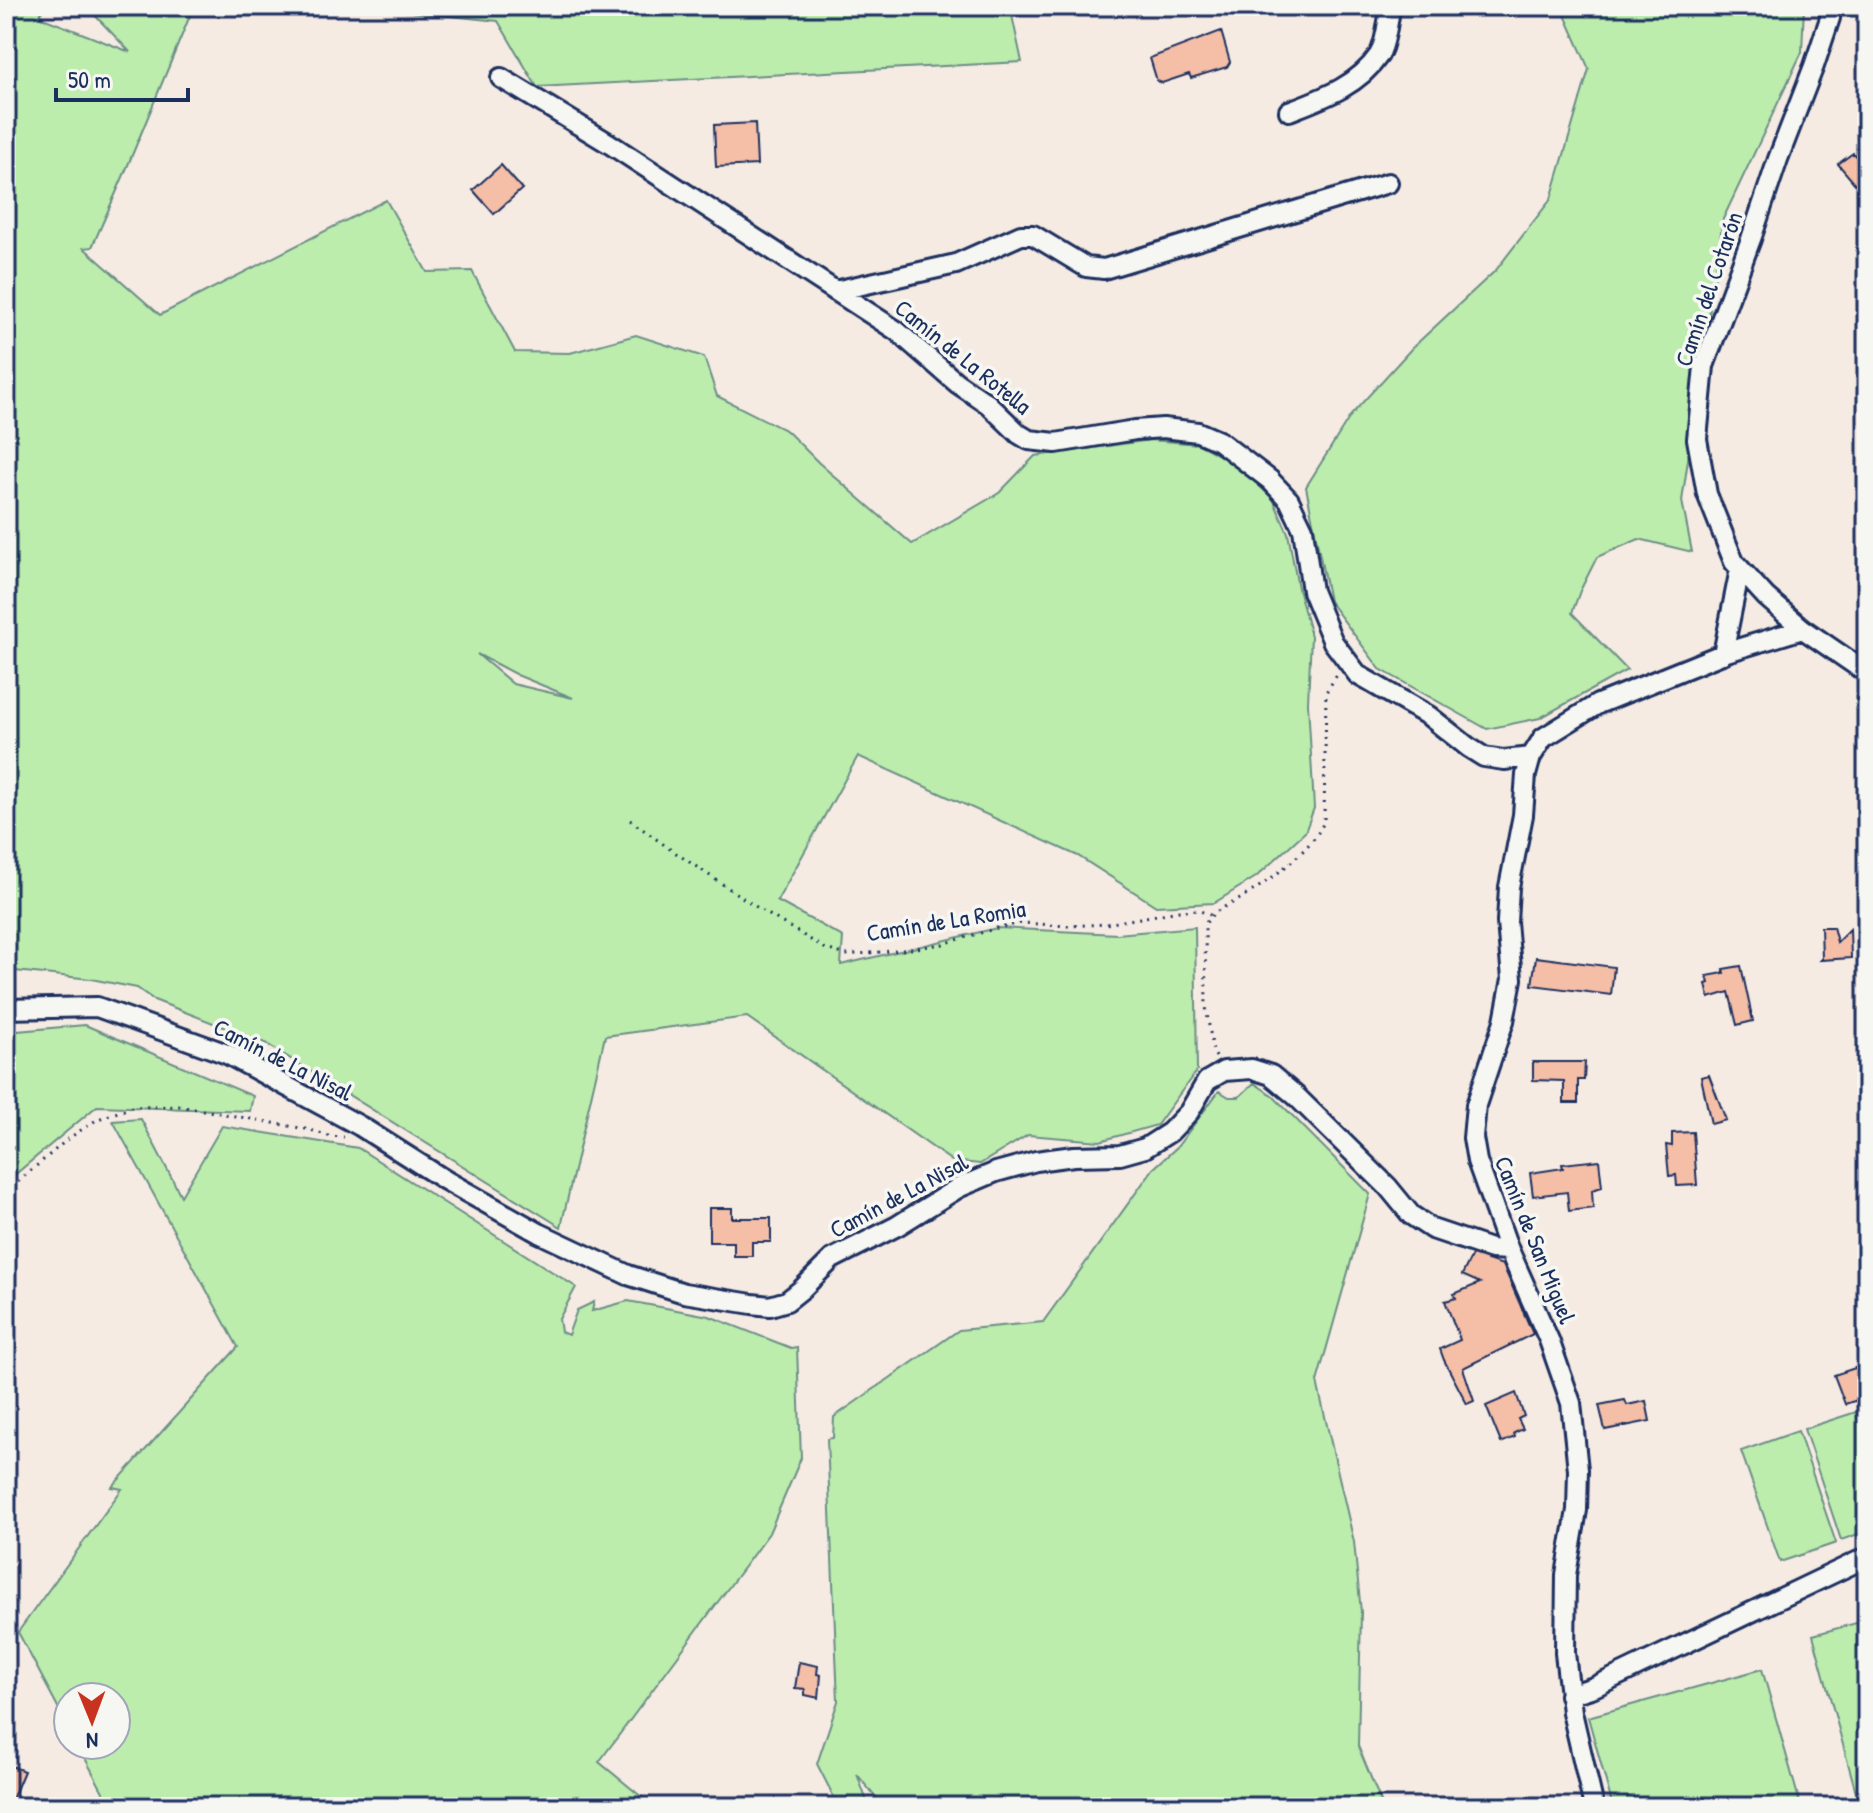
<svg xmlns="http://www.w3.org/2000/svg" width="1873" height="1813" font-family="'Patrick Hand',sans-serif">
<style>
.green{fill:#bcedad;stroke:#6c8e86;stroke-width:2;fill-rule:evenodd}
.building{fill:#f4bea7;stroke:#1b2f5e;stroke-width:2}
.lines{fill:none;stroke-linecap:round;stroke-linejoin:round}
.minor-casing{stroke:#1b2f5e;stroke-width:24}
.path{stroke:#1b2f5e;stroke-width:3;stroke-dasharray:2 6;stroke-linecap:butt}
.minor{stroke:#f6f6f2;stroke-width:18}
.labels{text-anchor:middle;stroke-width:7;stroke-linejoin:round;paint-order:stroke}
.street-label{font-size:24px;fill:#1b2f5e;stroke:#f6f6f2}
</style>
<rect width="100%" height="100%" fill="#f6ebe3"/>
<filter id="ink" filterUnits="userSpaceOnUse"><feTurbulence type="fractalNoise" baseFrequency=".0125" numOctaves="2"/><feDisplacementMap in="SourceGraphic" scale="16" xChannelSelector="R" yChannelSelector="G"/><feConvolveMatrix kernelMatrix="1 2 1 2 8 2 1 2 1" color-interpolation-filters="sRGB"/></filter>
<g filter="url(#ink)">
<!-- green -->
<path class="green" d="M 6,6 L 43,6 L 40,17 L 130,52 L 86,6 L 194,6 L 123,177 L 92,247 L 84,248 L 160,315 L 386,200 L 427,272 L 472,271 L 515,352 L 570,353 L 636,335 L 704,357 L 717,396 L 787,431 L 819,463 L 912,544 L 999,493 L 1035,456 L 1151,440 L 1199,444 L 1238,466 L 1273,499 L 1288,533 L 1298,588 L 1311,636 L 1308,703 L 1314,808 L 1305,832 L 1256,877 L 1214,903 L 1156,906 L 1078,856 L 858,756 L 777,901 L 843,937 L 841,965 L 997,928 L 1117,934 L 1195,927 L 1197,1070 L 1157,1125 L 1100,1141 L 1028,1135 L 980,1164 L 952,1161 L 747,1017 L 605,1036 L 561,1227 L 265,1043 L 154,1000 L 137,988 L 91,979 L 15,971 L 6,972 ZM 477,654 L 517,675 L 573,698 L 513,684 Z
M 354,6 L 1010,6 L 1022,62 L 537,87 L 498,21 Z
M 1561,6 L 1804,6 L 1802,52 L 1723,219 L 1682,501 L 1692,552 L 1639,539 L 1597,557 L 1580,591 L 1572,613 L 1627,670 L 1540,718 L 1487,729 L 1380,669 L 1329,601 L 1306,487 L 1351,415 L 1412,348 L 1496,270 L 1551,199 L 1589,69 Z
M 85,1025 L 253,1096 L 250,1111 L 97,1106 L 6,1182 L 6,1032 Z
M 1254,1083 L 1272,1095 L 1370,1194 L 1317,1382 L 1354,1542 L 1361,1612 L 1358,1746 L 1383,1807 L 883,1807 L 857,1774 L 869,1807 L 839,1807 L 817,1764 L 838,1701 L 827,1439 L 833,1438 L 834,1417 L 959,1330 L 1043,1322 L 1153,1169 L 1177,1147 L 1219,1091 L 1229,1097 L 1239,1097 Z
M 141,1119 L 181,1196 L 222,1126 L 358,1148 L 576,1287 L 559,1319 L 561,1332 L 568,1335 L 577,1310 L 594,1302 L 592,1311 L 628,1301 L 709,1316 L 791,1348 L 797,1347 L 801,1458 L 769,1533 L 599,1762 L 654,1807 L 111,1807 L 78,1745 L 116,1745 L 116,1697 L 68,1697 L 68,1726 L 18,1632 L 122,1489 L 112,1487 L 238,1347 L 113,1121 Z
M 1856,1412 L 1867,1445 L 1867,1531 L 1841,1540 L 1804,1429 Z
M 1798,1431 L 1836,1543 L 1780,1562 L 1741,1451 Z
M 1867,1620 L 1867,1807 L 1860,1807 L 1813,1635 Z
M 1762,1669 L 1801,1807 L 1613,1807 L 1588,1717 Z"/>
<!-- building -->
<path class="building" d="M 1221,31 L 1230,62 L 1227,67 L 1191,78 L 1189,74 L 1162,83 L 1157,81 L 1150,58 Z
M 755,123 L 757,165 L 716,167 L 714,125 Z
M 1853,153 L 1867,169 L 1867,198 L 1838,164 Z
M 501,165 L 522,189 L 494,214 L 473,190 Z
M 1821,927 L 1833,927 L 1837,942 L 1850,929 L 1851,958 L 1820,960 L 1822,958 Z
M 1536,957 L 1614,967 L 1611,995 L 1532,985 Z
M 1741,966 L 1753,1021 L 1737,1025 L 1729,992 L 1709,998 L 1706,984 L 1709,983 L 1707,976 L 1724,973 L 1723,969 Z
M 1533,1062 L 1585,1062 L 1584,1080 L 1578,1080 L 1578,1103 L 1564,1103 L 1564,1081 L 1533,1080 Z
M 1709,1075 L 1726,1120 L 1711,1124 L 1701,1077 Z
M 1693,1132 L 1697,1185 L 1677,1186 L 1676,1175 L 1669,1176 L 1666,1145 L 1672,1146 L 1672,1133 Z
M 1599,1160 L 1602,1187 L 1592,1190 L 1593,1208 L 1569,1211 L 1567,1192 L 1533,1196 L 1530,1173 L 1563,1168 L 1562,1164 Z
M 709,1208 L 732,1208 L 732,1218 L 771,1218 L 771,1242 L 752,1242 L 752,1256 L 734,1256 L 734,1242 L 709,1242 Z
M 1472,1255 L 1503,1265 L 1533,1334 L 1463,1368 L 1474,1401 L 1467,1404 L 1444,1360 L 1440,1349 L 1460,1340 L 1445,1301 L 1456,1298 L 1454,1294 L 1480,1283 L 1462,1275 Z
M 1867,1364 L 1867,1397 L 1845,1404 L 1834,1375 Z
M 1516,1393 L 1524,1416 L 1518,1419 L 1523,1429 L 1514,1433 L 1515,1437 L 1501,1443 L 1486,1406 Z
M 1625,1400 L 1627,1405 L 1646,1401 L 1650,1421 L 1605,1430 L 1599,1405 Z
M 799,1662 L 818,1666 L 817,1674 L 821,1675 L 819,1698 L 805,1695 L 805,1689 L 795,1688 Z
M 6,1764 L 24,1771 L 9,1807 L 6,1807 Z"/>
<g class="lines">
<!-- minor casing -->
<g class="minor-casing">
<path id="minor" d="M 1831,6 L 1830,18 L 1814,66 L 1778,159 L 1751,239 L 1704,366 L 1697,439 L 1707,494 L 1734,562 L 1766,597 L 1803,629 L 1867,673
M 501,78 L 610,144 L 897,331 L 957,383 L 988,404 L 1019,434 L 1029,440 L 1056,443 L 1135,430 L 1163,428 L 1198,432 L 1219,441 L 1270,480 L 1289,500 L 1303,529 L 1312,591 L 1333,642 L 1358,675 L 1429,716 L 1468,747 L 1484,757 L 1504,760 L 1531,757
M 1289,111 C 1323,98 1358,86 1379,55 C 1385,45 1389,18 1390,6
M 835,291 L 956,264 L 1021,235 L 1033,235 L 1086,267 L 1104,269 L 1388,183
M 1723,654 L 1740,569
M 6,1009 L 97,1007 L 227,1054 L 360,1126 L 445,1180 L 539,1233 L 628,1275 L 684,1293 L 752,1304 L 770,1306 L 787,1301 L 802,1289 L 832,1259 L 897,1226 L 958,1188 L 996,1172 L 1036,1161 L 1074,1156 L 1120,1155 L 1145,1148 L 1170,1132 L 1189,1112 L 1207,1081 L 1224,1071 L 1252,1069 L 1271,1075 L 1296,1096 L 1388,1187 L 1411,1215 L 1432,1229 L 1491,1249 L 1509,1250
M 1569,1695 L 1594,1687 L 1867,1557
M 1594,1807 L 1572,1712 L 1565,1653 L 1566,1575 L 1577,1510 L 1578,1470 L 1571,1403 L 1549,1340 L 1509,1250 L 1477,1161 L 1473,1138 L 1476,1105 L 1504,1021 L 1512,979 L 1507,922 L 1509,887 L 1523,815 L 1526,775 L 1531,757 L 1543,738 L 1598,704 L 1727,652 L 1803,629"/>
</g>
<!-- path -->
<path class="path" d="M 630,820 L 670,849 L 761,910 L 826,949 L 846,955 L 903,950 L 943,944 L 997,928 L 1022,923 L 1068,926 L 1106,924 L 1179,911 L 1198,910 L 1210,915
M 1216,1057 L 1213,1051 L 1206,1007 L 1205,925 C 1212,910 1226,907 1240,899 C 1264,885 1315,848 1324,821 L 1326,692 L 1337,675
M 6,1192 L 69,1138 L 98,1119 L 132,1107 L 181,1106 L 311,1130 L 328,1136 L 344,1137"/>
<!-- minor -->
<use href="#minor" class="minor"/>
</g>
</g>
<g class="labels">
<!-- street labels -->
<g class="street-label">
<text transform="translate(1709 289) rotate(-71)" y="8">Camín del Cotarón</text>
<text transform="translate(963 357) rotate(39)" y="8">Camín de La Rotella</text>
<text transform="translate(946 921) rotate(-9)" y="8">Camín de La Romia</text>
<text transform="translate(283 1060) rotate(27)" y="8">Camín de La Nisal</text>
<text transform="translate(899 1196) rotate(-28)" y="8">Camín de La Nisal</text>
<text transform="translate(1535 1240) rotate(68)" y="8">Camín de San Miguel</text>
</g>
</g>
<!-- margin -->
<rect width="1873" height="1813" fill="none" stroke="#f6f6f2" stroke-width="32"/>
<rect x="16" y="16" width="1841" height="1781" fill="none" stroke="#1b2f5e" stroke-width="3" filter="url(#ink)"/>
<!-- north arrow -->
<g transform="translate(92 1721) rotate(179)"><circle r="38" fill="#f6f6f2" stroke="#9ea6b7" stroke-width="2"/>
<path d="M0-6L14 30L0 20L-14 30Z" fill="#c8321e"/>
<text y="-12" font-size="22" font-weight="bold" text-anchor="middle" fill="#1b2f5e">N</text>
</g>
<!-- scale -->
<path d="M56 88v12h132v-12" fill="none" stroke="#1b2f5e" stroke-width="4"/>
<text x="68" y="88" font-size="24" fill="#1b2f5e" stroke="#f6f6f2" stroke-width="6" paint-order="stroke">50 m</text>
</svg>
